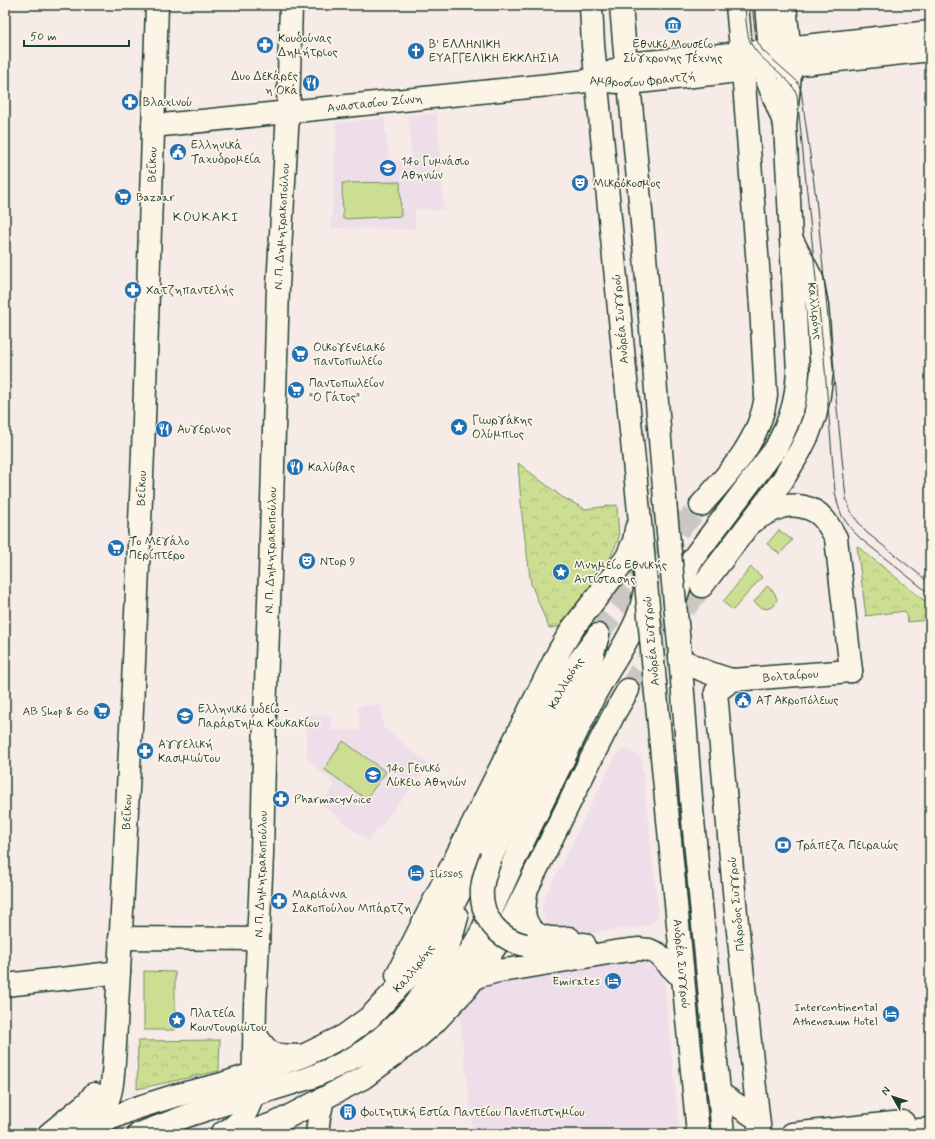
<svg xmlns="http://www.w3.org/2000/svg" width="935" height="1139" font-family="Mynerve,sans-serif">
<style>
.built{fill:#eedee9}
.green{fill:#cbde92;stroke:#758e63}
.park{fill:url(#park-crowns);stroke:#758e63}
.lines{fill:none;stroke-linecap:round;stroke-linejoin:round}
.primary-tunnel{stroke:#cbc8c3;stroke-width:22;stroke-dasharray:22 11;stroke-linecap:butt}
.secondary-casing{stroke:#1f3d34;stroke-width:25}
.primary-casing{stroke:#1f3d34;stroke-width:25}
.highway-casing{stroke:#1f3d34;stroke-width:25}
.secondary{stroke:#fcf5e5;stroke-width:22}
.primary{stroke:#fcf5e5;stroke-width:22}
.highway{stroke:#fcf5e5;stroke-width:22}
.tram{stroke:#1f3d34;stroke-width:1}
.highway-bridge-casing{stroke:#1f3d34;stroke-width:25;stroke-linecap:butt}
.highway-bridge{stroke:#fcf5e5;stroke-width:22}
.labels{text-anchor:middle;stroke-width:3.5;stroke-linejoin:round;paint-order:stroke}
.poi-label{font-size:12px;fill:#1f3d34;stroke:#fcf5e5;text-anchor:start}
.street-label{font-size:12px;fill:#1f3d34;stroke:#fcf5e5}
.neighbourhood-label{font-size:13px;letter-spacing:1px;fill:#1f3d34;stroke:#fcf5e5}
</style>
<defs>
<pattern id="park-crowns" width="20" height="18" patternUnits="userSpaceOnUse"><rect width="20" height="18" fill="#cbde92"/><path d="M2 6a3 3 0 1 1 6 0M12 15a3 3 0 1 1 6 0" fill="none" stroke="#aebf7e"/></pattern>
</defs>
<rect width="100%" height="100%" fill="#f6ebe7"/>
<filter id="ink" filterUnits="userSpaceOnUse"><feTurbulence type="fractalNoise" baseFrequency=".025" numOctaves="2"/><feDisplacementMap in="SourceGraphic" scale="8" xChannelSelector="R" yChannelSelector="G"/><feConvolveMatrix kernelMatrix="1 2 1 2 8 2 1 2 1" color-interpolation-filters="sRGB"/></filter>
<g filter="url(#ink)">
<!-- built -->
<path class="built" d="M 437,113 L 444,210 L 415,209 L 415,229 L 331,228 L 336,144 L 336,123 L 384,118 L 389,161 L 412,159 L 408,116 Z
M 381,704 L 383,728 L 430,765 L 368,841 L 321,804 L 335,785 L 307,759 L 307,715 L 331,715 L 332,726 L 330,730 L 360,730 L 358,706 Z
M 626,749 L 641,757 L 658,910 L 656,917 L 653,922 L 647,926 L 580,934 L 553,930 L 546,923 L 543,917 L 542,907 L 545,897 L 613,761 L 619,753 L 623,750 Z
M 628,960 L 645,962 L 654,968 L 660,974 L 664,980 L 679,1127 L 675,1134 L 473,1134 L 460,1017 L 468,999 L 482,979 Z"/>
<!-- green -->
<path class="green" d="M 400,182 L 401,216 L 343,219 L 342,183 Z
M 779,530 L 792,540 L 780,554 L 767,544 Z
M 751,567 L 762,577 L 733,610 L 723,602 Z
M 767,586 L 774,592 L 777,599 L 774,606 L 767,609 L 760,607 L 754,602 Z
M 343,741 L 386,772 L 366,799 L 324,769 Z
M 144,971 L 175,972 L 175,1030 L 144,1030 Z"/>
<!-- park -->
<path class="park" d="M 518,463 L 562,497 L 585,509 L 617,505 L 619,538 L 592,598 L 563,626 L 549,628 L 531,584 L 522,516 Z
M 857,546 L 930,605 L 930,632 L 928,620 L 908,622 L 905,611 L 866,616 Z
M 220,1040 L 219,1071 L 137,1089 L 138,1041 Z"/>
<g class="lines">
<!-- primary-tunnel -->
<path class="primary-tunnel" d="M 598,635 L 648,565 L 701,505
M 628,690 L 663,637 L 702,586"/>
<!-- secondary casing -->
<g class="secondary-casing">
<g id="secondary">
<path d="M 610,73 L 627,64 L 742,53 L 930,32"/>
<path id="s1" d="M 153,126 L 597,80 L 629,83 L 930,50"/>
<path d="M 120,938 L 258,939"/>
<path id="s2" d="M 5,985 L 70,978 L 119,972 L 132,708 L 143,452 L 157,5"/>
<path id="s3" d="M 253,1093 L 255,1006 L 262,855 L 265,715 L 270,574 L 278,286 L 288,112 L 291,5"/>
<path id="s4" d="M 760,1134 L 736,913 L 716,692 L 732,680 L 851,671"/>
<path d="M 792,1134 L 903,1122"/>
</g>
</g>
<!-- primary casing -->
<g class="primary-casing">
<g id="primary">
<path d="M 766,5 L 770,50 C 775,58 782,61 791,65"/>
<path d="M 742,53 C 750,55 756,57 761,65 L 784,122"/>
<path d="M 701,505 C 730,472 760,441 766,396 L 761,306 L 743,70 L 737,5"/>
<path d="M 755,520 C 763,515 772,510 781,507 C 794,503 813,507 822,517 C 828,523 832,531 836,538 L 851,671"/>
<path d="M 702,586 L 782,481 L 800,451 L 808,435 L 815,416 L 819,395 L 822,370 L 817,305 L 812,279 L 791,238 L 785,125 L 791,65 L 785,5"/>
<path d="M 526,894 C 525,901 523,910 525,917 C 530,939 551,939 569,938"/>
<path d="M 397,975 L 559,651 L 573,628"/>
<path d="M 254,1032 C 270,1057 271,1055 300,1056"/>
<path d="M 86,1126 C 95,1118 104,1108 109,1097 C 113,1086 113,1072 114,1061 C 116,1031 117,1002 119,972"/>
<path d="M 49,1134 L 88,1102 L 94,1094"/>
<path id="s5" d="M 79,1134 L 103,1122 L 133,1109 L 174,1096 L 219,1085 L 253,1074 L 303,1056 L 344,1036 L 370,1017 L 407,978 L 429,949 L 463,886 L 511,787 L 563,686 L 573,669 L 597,637"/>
<path d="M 139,1134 L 192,1114 L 312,1077 C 329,1070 345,1063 361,1053 C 371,1047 379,1040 388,1032 C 423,1001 446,963 457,917"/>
<path d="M 221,1134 C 238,1126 248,1115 252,1096"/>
<path d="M 245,1134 L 278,1122 L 363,1078 L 418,1037 L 434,1023 L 466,989 L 475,977 L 499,941 L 513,917 L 588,765 L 615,712 L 628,690"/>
<path d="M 317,1134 L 319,1117 L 323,1099"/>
<path d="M 880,1134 L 930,1129"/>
</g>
</g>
<!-- highway casing -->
<g class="highway-casing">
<g id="highway">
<path d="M 621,5 L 625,53 L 629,83 L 644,244 L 666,512"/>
<path d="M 675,601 L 680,585 L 691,561 L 776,448 C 782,436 788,424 792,410 C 796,398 797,385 798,372 L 791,238"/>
<path d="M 573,628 L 617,571 L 627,557 L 634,541 L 636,529"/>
<path d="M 680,654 L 691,799 L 723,1134"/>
<path d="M 680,658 C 699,670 711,674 732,680"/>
<path id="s6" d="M 655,683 L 698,1134"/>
<path d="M 491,857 L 589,667 L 598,635"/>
<path d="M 525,945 L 547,947 L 584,944"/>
<path d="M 475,977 L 498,971 L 520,968 L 614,952 L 639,949 L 649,950 L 658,954 L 677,973"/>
<path d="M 374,1044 L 412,1024 L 429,1012 L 443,995 L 453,981 L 481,933 L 519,850 L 595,694 C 609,667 629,642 639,614 C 643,604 644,594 646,583 L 593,45 L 591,5"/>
<path d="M 719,1093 L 758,1119"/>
</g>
</g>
<!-- secondary -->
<use href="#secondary" class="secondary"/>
<!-- primary -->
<use href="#primary" class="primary"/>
<!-- highway -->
<use href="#highway" class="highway"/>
<!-- tram -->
<path class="tram" d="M 745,5 C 746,17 746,38 753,47 C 763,63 791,77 797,95 L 824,357 L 835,492 L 838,505 L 842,516 L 852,530 L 861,539 L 930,594
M 752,5 L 756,39 L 763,51 L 797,81 L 801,90 L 816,198 L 846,498 L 849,508 L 855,518 L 866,532 L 930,583"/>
<!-- highway-bridge casing -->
<g class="highway-bridge-casing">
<path id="highway-bridge" d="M 666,512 L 680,654
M 646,583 L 655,683
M 491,857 C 487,867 483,878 482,889 C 480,918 499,939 525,945"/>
</g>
<!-- highway-bridge -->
<use href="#highway-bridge" class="highway-bridge"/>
</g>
</g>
<!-- icons -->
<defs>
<g id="museum-disc" transform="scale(0.9)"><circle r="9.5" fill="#1f6fb2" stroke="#fcf5e5"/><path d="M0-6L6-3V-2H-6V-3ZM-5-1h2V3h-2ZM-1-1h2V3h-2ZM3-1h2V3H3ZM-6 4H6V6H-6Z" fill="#fff"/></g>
<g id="pharmacy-disc" transform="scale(0.9)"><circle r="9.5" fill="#1f6fb2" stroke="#fcf5e5"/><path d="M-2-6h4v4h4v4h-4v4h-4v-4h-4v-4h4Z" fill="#fff"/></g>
<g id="church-disc" transform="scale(0.9)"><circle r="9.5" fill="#1f6fb2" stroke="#fcf5e5"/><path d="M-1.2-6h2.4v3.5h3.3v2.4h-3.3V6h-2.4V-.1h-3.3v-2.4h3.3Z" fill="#fff"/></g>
<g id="restaurant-disc" transform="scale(0.9)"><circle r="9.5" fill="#1f6fb2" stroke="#fcf5e5"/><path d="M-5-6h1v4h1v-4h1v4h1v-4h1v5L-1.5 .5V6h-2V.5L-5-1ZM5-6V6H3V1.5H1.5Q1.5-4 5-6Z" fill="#fff"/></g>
<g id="civic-disc" transform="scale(0.9)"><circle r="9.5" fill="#1f6fb2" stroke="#fcf5e5"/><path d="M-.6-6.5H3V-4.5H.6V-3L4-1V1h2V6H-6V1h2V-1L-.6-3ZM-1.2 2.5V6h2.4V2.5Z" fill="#fff"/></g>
<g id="school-disc" transform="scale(0.9)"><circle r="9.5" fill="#1f6fb2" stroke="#fcf5e5"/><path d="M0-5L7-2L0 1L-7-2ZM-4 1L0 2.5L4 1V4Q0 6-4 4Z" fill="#fff"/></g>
<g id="theatre-disc" transform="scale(0.9)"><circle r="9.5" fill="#1f6fb2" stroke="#fcf5e5"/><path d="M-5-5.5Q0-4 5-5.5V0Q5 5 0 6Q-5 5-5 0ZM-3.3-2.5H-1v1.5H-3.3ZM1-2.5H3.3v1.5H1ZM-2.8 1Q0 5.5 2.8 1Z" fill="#fff"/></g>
<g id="supermarket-disc" transform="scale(0.9)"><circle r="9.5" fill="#1f6fb2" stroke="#fcf5e5"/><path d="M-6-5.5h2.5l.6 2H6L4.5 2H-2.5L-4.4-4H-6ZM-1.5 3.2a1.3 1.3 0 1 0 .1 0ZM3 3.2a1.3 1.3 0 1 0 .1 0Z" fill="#fff"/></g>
<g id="sight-disc" transform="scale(0.9)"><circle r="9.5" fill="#1f6fb2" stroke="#fcf5e5"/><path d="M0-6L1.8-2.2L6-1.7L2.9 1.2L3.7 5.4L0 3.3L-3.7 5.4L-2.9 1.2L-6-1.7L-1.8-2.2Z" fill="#fff"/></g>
<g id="bank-disc" transform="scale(0.9)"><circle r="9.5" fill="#1f6fb2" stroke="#fcf5e5"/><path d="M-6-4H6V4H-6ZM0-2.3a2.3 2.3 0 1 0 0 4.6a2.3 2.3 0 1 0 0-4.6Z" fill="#fff"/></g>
<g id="hotel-disc" transform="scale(0.9)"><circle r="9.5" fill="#1f6fb2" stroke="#fcf5e5"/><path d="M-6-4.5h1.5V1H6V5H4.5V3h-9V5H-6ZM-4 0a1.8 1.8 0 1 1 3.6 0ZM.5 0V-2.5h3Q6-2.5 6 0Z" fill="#fff"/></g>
<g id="building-disc" transform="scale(0.9)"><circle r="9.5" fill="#1f6fb2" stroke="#fcf5e5"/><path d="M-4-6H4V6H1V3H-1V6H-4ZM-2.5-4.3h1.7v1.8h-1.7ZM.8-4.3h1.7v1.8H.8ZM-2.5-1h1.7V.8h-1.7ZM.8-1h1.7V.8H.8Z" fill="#fff"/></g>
</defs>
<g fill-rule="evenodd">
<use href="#museum-disc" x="673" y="25"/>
<use href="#pharmacy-disc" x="265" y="45"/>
<use href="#church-disc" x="416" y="51"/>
<use href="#restaurant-disc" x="311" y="83"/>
<use href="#pharmacy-disc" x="130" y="102"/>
<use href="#civic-disc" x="178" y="152"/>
<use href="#school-disc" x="388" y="168"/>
<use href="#theatre-disc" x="580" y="183"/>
<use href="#supermarket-disc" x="123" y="197"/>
<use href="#pharmacy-disc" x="133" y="290"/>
<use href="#supermarket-disc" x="300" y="354"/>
<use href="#supermarket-disc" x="296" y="390"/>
<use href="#sight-disc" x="459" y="427"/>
<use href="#restaurant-disc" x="164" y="429"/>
<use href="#restaurant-disc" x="295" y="467"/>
<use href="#supermarket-disc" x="116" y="548"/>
<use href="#theatre-disc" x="307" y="561"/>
<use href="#sight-disc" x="561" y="572"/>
<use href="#civic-disc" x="743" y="700"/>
<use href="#supermarket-disc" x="102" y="711"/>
<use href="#school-disc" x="185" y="716"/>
<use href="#pharmacy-disc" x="145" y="751"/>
<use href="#school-disc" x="373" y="775"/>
<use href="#pharmacy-disc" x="281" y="799"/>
<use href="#bank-disc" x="783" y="845"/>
<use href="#hotel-disc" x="416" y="873"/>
<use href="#pharmacy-disc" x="279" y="901"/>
<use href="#hotel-disc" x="613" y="981"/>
<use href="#hotel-disc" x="891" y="1014"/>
<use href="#sight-disc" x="177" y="1020"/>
<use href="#building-disc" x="348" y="1112"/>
</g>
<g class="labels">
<!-- poi labels -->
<g class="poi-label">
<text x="278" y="42">Κουδούνας<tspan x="278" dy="14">Δημήτριος</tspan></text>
<text x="429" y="48">Β' ΕΛΛΗΝΙΚΗ<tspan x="429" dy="14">ΕΥΑΓΓΕΛΙΚΗ ΕΚΚΛΗΣΙΑ</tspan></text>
<text x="673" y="48" text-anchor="middle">Εθνικό Μουσείο<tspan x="673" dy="14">Σύγχρονης Τέχνης</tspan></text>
<text x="298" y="80" text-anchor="end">Δυο Δεκάρες<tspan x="298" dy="14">η Οκά</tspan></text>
<text x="143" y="106">Βλαχινού</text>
<text x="191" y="149">Ελληνικά<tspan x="191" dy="14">Ταχυδρομεία</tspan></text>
<text x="401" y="165">14ο Γυµνάσιο<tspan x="401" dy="14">Αθηνών</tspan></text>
<text x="593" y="187">Μικρόκοσμος</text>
<text x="136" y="201">Bazaar</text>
<text x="146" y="294">Χατζηπαντελής</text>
<text x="313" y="351">Οικογενειακό<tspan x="313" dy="14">παντοπωλείο</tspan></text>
<text x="309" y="387">Παντοπωλείον<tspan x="309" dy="14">"Ο Γάτος"</tspan></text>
<text x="472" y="424">Γιωργάκης<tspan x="472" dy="14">Ολύμπιος</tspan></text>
<text x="177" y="433">Αυγερινος</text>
<text x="308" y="471">Καλύβας</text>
<text x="129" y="545">Το Μεγάλο<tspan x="129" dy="14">Περίπτερο</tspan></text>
<text x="320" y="565">Ντορ 9</text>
<text x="574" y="569">Μνημείο Εθνικής<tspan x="574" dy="14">Αντίστασης</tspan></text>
<text x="756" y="704">ΑΤ Ακροπόλεως</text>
<text x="198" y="713">Ελληνικό ωδείο -<tspan x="198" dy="14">Παράρτημα Κουκακίου</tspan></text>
<text x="89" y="715" text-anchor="end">AB Shop &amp; Go</text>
<text x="158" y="748">Αγγελική<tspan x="158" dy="14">Κασιμιώτου</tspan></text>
<text x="386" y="772">14ο Γενικό<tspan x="386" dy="14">Λύκειο Αθηνών</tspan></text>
<text x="294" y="803">PharmacyVoice</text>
<text x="796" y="849">Τράπεζα Πειραιώς</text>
<text x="429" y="877">Ilissos</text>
<text x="292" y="898">Μαριάννα<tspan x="292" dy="14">Σακοπούλου Μπάρτζη</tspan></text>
<text x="600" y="985" text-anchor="end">Emirates</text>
<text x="878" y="1011" text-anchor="end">Intercontinental<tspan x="878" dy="14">Atheneaum Hotel</tspan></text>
<text x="190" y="1017">Πλατεία<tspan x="190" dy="14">Κουντουριώτου</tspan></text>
<text x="361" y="1116">Φοιτητική Εστία Παντείου Πανεπιστημίου</text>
</g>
<!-- street labels -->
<g class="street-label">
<text dy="4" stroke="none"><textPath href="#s1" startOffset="492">Αμβροσίου Φραντζή</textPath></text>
<text dy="4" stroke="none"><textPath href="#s1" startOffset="223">Αναστασίου Ζίννη</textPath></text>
<text dy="4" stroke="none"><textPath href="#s2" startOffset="923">Βεΐκου</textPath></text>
<text dy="4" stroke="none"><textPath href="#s3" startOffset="867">Ν. Π. Δημητρακοπούλου</textPath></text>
<text transform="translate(815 311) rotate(83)" y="4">Καλλιρόης</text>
<text transform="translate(620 319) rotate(-95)" y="4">Ανδρέα Συγγρού</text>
<text dy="4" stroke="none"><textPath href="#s2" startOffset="599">Βεΐκου</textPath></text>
<text dy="4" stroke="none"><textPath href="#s3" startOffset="543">Ν. Π. Δημητρακοπούλου</textPath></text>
<text transform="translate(651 641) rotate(-95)" y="4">Ανδρέα Συγγρού</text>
<text dy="4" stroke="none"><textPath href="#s4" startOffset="523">Βολταίρου</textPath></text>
<text dy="4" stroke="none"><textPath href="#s5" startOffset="705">Καλλιρόης</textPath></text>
<text dy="4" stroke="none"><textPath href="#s2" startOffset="275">Βεΐκου</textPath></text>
<text dy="4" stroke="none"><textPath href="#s3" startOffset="219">Ν. Π. Δημητρακοπούλου</textPath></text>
<text transform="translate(736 904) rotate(-95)" y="4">Πάροδος Συγγρού</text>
<text dy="4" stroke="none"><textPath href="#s6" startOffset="282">Ανδρέα Συγγρού</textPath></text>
<text dy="4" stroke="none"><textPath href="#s5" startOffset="381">Καλλιρόης</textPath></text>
</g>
<!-- neighbourhood labels -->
<g class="neighbourhood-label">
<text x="206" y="221">KOUKAKI</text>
</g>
</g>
<!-- margin -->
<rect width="935" height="1139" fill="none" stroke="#fcf5e5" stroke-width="20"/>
<rect x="10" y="10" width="915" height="1119" fill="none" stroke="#1f3d34" stroke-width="1.5" filter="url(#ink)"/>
<!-- north arrow -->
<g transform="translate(893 1097) rotate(309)" stroke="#fcf5e5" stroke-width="3" paint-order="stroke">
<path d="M0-3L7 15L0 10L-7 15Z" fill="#1f3d34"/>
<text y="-6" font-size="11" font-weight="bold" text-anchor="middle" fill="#1f3d34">N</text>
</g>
<!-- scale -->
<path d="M24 40v6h105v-6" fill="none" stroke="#1f3d34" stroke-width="2"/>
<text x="30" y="40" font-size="12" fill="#1f3d34" stroke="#fcf5e5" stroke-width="3" paint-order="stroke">50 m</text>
</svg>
